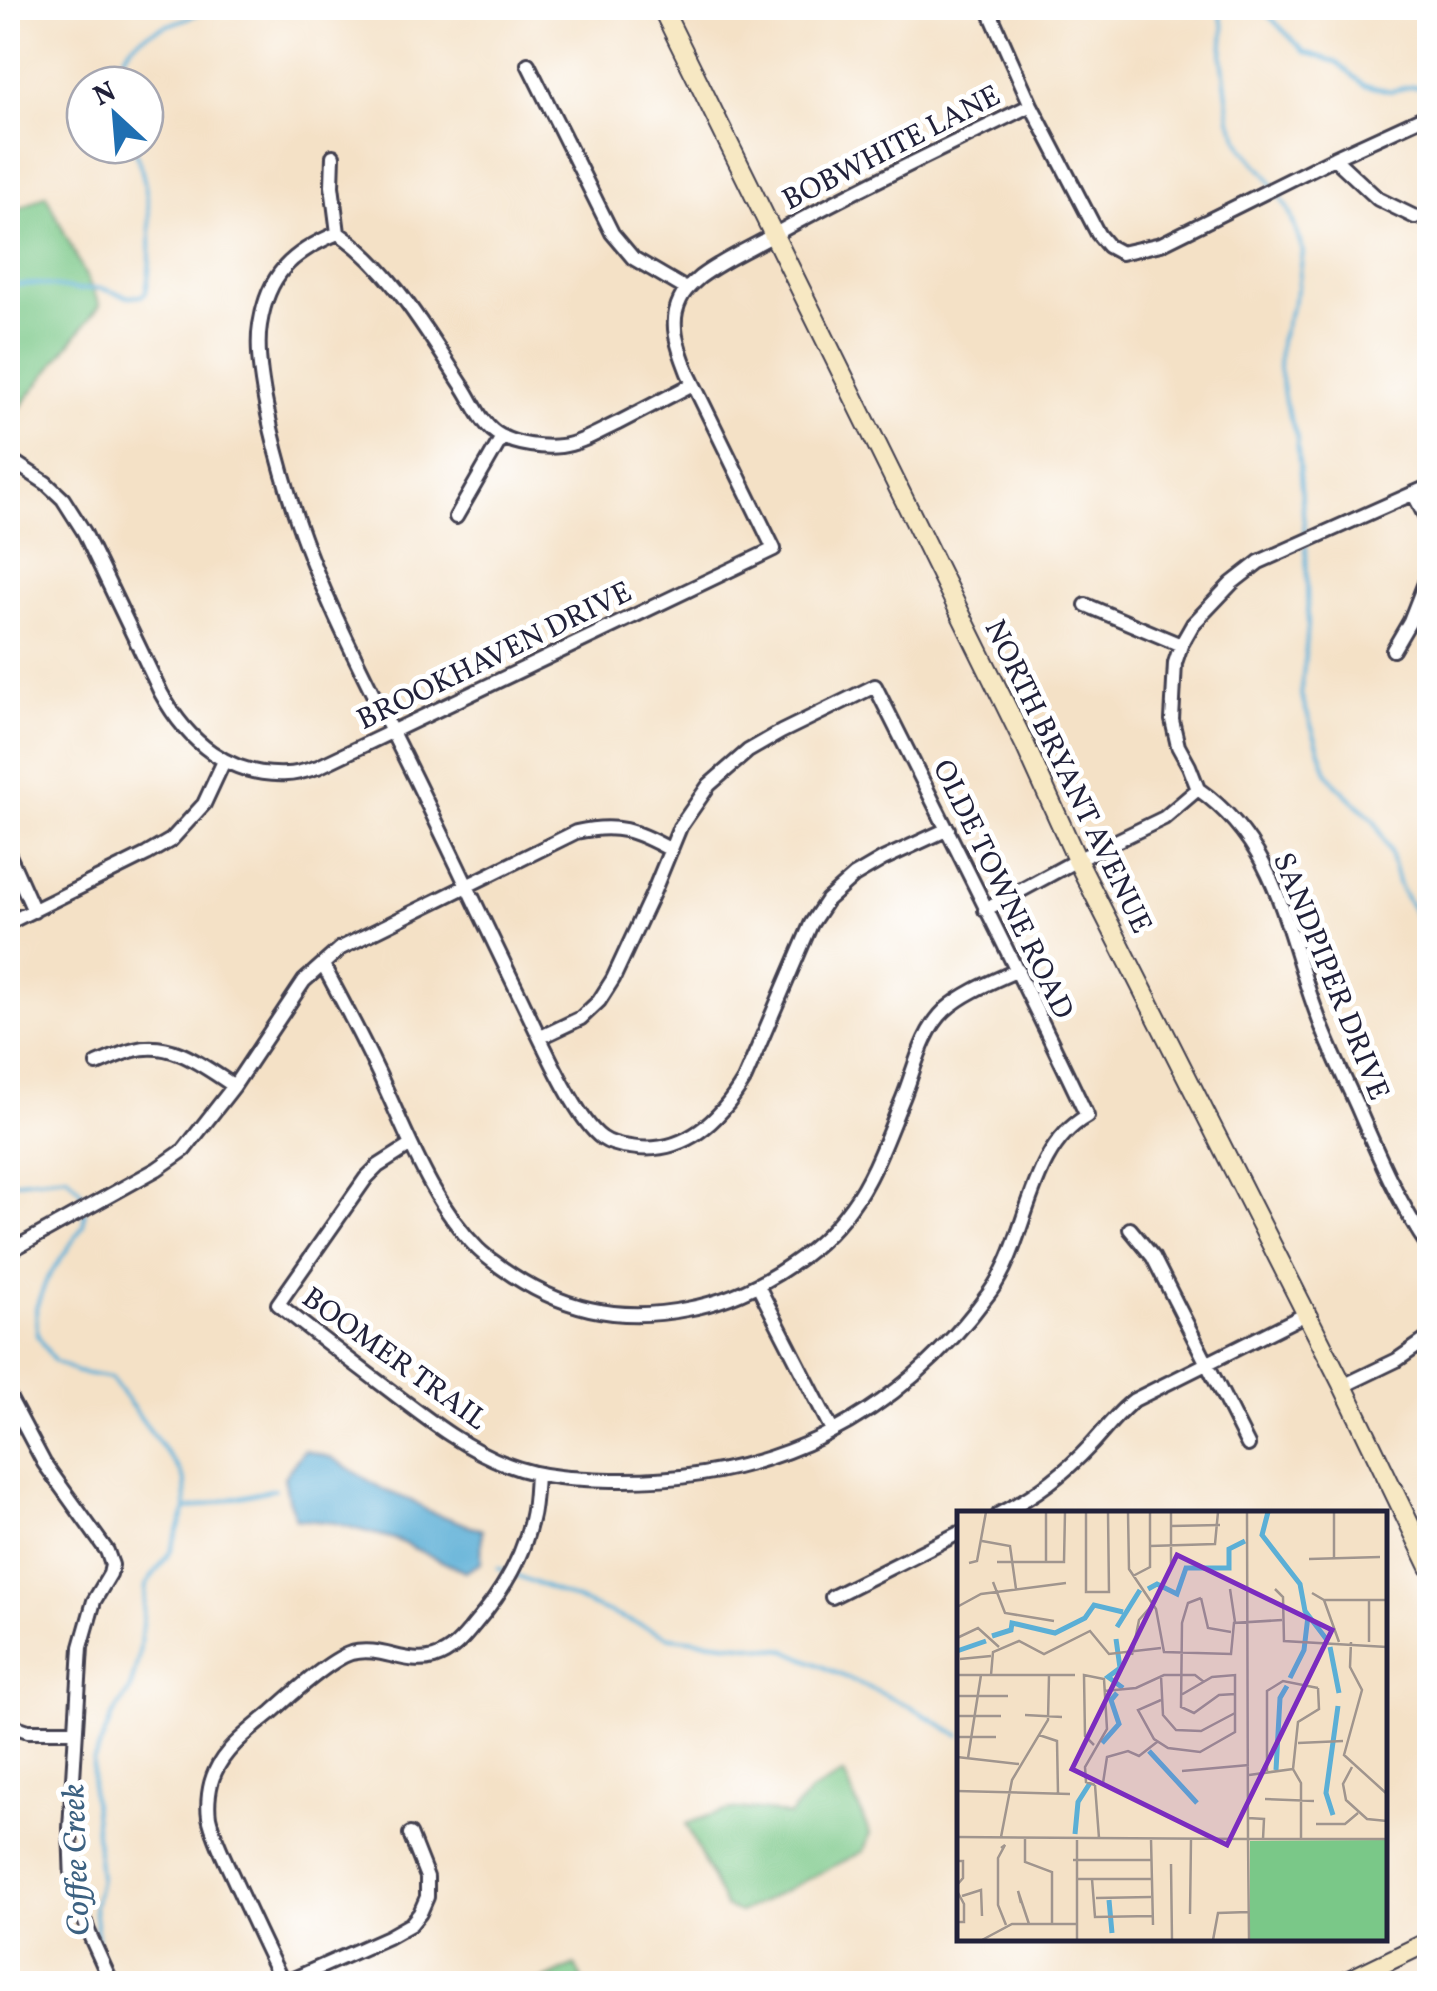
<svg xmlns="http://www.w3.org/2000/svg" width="1437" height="1991" font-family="Vollkorn,serif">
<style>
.green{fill:#7ac888;stroke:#4e7562;stroke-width:2.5}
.water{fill:#5bafd6;stroke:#3e6888;stroke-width:2.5}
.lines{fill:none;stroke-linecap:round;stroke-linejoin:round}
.stream{stroke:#5bafd6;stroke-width:4}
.street-casing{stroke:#423f50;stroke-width:18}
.secondary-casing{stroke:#423f50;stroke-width:22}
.street{stroke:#fff;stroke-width:12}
.secondary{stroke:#f7e8c3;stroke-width:18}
.labels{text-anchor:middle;stroke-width:10;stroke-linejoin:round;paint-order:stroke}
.street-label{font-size:30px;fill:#22223b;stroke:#fff}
.water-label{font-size:32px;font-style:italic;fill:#3c6181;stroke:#fff}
.inset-river{fill:none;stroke:#5bafd6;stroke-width:5}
.inset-road{fill:none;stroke:#a0958e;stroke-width:2.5}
.view{fill:#7b2cbf;fill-opacity:0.15;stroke:#7b2cbf;stroke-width:5}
.inset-edge{fill:none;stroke:#22223b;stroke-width:5}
</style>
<rect width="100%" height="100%" fill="#fff"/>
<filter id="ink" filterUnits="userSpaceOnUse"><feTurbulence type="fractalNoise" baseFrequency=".01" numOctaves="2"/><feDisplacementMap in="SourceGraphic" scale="20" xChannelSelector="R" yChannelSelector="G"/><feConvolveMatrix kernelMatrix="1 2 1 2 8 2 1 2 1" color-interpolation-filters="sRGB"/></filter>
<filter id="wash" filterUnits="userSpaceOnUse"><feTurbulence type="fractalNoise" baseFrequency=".0048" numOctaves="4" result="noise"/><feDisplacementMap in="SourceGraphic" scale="40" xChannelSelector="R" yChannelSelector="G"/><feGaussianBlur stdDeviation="2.25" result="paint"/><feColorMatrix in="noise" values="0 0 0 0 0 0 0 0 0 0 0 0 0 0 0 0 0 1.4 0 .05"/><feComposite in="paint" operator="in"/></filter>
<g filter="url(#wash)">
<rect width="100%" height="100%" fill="#f4e1c6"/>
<!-- green -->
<path class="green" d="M 46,195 L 100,305 L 8,423 L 8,215 Z
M 844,1774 L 870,1834 L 864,1851 L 740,1913 L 725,1907 L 686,1824 C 730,1808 742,1804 789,1816 L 810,1792 Z
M 575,1965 L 584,1983 L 537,1983 Z"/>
<!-- water -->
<path class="water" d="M 304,1450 L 332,1458 L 384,1490 L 412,1501 L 428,1511 L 482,1530 L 481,1563 L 465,1572 L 394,1539 L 335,1523 L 296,1519 L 288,1499 L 284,1477 Z"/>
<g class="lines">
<!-- stream -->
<path class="stream" d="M 1218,8 L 1224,28 L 1222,57 L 1230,119 L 1244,149 L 1267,176 L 1289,211 L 1303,251 L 1298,288 L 1280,341 L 1279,368 L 1285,402 L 1297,438 L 1305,537
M 1261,8 L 1305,52 L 1336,62 L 1364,85 L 1391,91 L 1413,86 L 1430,88
M 116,85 C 119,27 170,30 210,8
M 8,285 L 39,284 L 78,290 L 100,288 L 129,297 L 141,296 L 146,292 C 154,252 151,181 132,145
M 1306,546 L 1308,626 L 1301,695 L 1327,772 L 1336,784 L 1374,820 L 1390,852 L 1399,886 L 1430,939
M 8,1182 L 67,1176 C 75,1184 83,1191 85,1203
M 85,1212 L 83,1226 L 46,1281 L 36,1308 L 37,1334 L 54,1361 L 77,1372 L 111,1378 L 180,1471 L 185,1482 L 186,1509 L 170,1552 L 146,1585 L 139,1655 L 130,1690 L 112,1717 L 93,1762 L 92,1792 L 100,1878 L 94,1907 L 98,1939
M 187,1509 L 275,1489
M 498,1568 L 670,1637 L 786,1650 L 909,1706 L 959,1735"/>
</g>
</g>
<g filter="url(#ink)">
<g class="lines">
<!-- street casing -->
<g class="street-casing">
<path id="street" d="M 988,8 L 1031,105 L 1098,234 L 1108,246 L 1121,253 L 1161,244 L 1334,158 L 1430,114
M 528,64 L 612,233 L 633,258 L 686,289
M 333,156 L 332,186 L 338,233
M 1334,158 L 1378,199 L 1415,217
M 338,233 C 292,252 268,274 260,325 C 253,367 276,452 289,495 C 313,576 353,654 391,730 C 434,815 474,902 516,988 C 533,1022 574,1119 602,1138 C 609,1143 621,1146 630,1147 C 683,1156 719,1122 744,1080 L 811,924 L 827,900 L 854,876 L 883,859 L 948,829
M 338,233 C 391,268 429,335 464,388 C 475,405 482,426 501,436 C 517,445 543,448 561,446 C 580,444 600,431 618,423 C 643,410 668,397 693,384
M 8,458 L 46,483 L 63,499 L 84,532 L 161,693 C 187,741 229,777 287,774 C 297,774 308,770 318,767 L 774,549 L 688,373 C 679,350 668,324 680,300 C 684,290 692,284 700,277 C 724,259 753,247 779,232 C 861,186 947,147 1031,105
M 1413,493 L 1430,525
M 456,517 L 502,437
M 1086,605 L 1181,645
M 1393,650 L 1410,621 L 1430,570
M 1198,789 C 1279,846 1285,930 1317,1014 C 1328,1045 1343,1075 1357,1106 C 1378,1155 1399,1204 1430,1249
M 1198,789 L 1189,766 L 1178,746 L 1172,720 L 1175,663 L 1181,645 L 1193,624 L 1232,583 L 1259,562 L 1430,486
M 8,853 L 34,911
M 985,910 L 1077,860 L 1164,818 L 1198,789
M 8,923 L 147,854 L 171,840 L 204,804 L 224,761
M 323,965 C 342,1000 361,1036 378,1072 C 407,1133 430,1201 478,1249 C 485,1256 494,1262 502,1268 C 559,1309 618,1323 687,1309 C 748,1298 815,1258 851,1207 C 874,1176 888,1134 903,1098 C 915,1069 921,1033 945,1010 C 965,992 994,981 1018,970
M 97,1064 C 109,1059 121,1053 134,1050 C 172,1040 203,1066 234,1086
M 411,1145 L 378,1166 L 366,1178 L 278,1304 C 311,1331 346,1357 380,1383 C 420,1413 460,1447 508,1465 C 542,1478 576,1479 612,1480 C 770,1483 897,1419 990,1292 C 1029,1239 1027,1150 1087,1116 C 1019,972 947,829 875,686 L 781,732 L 748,751 L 709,785 L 680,827 L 653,893 L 613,979 L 599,1001 L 581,1018 L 541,1037
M 1130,1229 L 1153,1257 L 1248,1445
M 8,1252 L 157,1169 L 184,1150 L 234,1086 L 304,981 L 341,948 L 576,832 C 617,823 635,830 671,850
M 758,1286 L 832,1430
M 1343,1386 L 1397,1360 L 1430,1337
M 8,1395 L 44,1463 L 107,1551 L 112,1565 L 110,1574 L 94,1601 L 81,1647 L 70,1828 L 72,1883 L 88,1931 L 112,1984
M 999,1514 C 1033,1497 1064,1474 1090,1446 C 1105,1430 1117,1413 1134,1400 L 1306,1314
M 832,1597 L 959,1533
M 8,1724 L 28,1731 L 75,1731
M 283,1983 C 265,1947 248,1910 231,1873 C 223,1856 213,1835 209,1817 C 207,1803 209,1785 215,1772 C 226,1747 252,1729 272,1712 C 290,1696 329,1660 351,1653 C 380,1645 406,1666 434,1658 C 451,1653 463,1639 474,1625 C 501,1594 522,1560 531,1520 C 535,1505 535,1489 536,1474
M 282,1984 L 388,1937 L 411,1924 L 420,1913 L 427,1897 L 427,1877 L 410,1834"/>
</g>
<!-- secondary casing -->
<g class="secondary-casing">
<path id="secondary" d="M 662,8 L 1025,745 L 1077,860 L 1343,1386 L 1430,1567
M 1341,1984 L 1430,1941"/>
</g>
<!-- street -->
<use href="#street" class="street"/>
<!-- secondary -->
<use href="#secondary" class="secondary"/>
</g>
</g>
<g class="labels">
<!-- street labels -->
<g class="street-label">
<text transform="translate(891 147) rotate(-27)" y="10">BOBWHITE LANE</text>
<text transform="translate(494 655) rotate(-26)" y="10">BROOKHAVEN DRIVE</text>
<text transform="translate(1069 776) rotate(64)" y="10">NORTH BRYANT AVENUE</text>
<text transform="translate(1004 889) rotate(64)" y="10">OLDE TOWNE ROAD</text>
<text transform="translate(1332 976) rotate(68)" y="10">SANDPIPER DRIVE</text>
<text transform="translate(395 1358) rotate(36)" y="10">BOOMER TRAIL</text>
</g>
<!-- water labels -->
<g class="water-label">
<text transform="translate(75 1860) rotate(-92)" y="11">Coffee Creek</text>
</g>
</g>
<!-- overview -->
<g transform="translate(957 1511)">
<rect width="430" height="430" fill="#f4e1c6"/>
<path d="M 430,329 L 430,429 L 293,429 L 293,330 Z" fill="#7ac888"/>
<path class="inset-river" d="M 311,1 L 305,24 L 343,73 L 348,100 L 370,129M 191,78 L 200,73 L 220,83 L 229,57 L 272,57 L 272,38 L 288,30M 160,116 L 183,79M 35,125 L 54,119 L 55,112 L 98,122 L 128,107 L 137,94 L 166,101M 159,128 L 163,157 L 151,166 L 166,177M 373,136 L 382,182M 0,140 L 29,130M 333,167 L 347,139 L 351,105M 145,232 L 162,213 L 154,189 L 160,182M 192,240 L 240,292M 319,259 L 323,187 L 330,175M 376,304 L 369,282 L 381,195M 118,323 L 121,291 L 133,272M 152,389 L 155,422"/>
<path class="inset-road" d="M 89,1 L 89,52M 129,1 L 129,81 L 152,81 L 151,1M 171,1 L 172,58 L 199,98 L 207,141 L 274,143 L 277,112 L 325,109M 214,1 L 214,57M 290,1 L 291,328 L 430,328M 377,1 L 377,47M 214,15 L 263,14M 25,30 L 53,35 L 59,78M 193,35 L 258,33 L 261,1M 352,48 L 423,46M 40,51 L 107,51 L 108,1M 12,52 L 20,50 L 29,1M 176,65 L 193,56 L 193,1M 36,71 L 48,102 L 97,110M 273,78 L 278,111M 318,78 L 326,86 L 327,130 L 430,136M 355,82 L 367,89 L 430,89M 244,87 L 231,92 L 225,112 L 224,196 L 237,202 L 262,184 L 278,183M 244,87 L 251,117 L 274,121M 367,89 L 382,131M 412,89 L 412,131M 0,96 L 24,83 L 109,72M 0,127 L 21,117 L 42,136M 394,131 L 393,156 L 405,179 L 387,244 L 430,283M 175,144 L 182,109 L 196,93M 3,148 L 34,145M 0,164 L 118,164M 34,164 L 36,141 L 62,130 L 87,143 L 133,120 L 152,143 L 204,137M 204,165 L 206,204 L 219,219 L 244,220 L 278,202M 147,180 L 179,177 L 207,164 L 238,164 L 247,171M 1,185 L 51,185M 204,189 L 181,199 L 197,228 L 211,237 L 243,241 L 278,221 L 278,164 L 255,166 L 224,184M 68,204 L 105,206M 0,205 L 44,205M 82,224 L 100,230 L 101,282M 0,226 L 39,226M 341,232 L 386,230M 137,234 L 128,225 L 127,164 L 147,168 L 150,218 L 128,256 L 129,271 L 138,274M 0,246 L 62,253M 11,247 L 24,164M 395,256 L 386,273 L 389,289 L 410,308 L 430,310M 225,260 L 292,254M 310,260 L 310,180 L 326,170 L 361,177M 292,264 L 336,258M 146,272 L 150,246 L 171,240 L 182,245 L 200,231M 138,274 L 142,327M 0,280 L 113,283M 308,288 L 357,290M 291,307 L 307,308 L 306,328M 359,313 L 388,313 L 401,302M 0,326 L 291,328 L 292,429M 44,326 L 55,269 L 91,209 L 92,164M 68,326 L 68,351 L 95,361 L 95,413M 194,328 L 196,414M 344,328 L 344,272 L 336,258 L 341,211 L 362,198 L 361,177M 44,337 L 48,334 L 41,347 L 41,394 L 49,414M 116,349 L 194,349M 0,350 L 6,350 L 6,367 L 0,374M 214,353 L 215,429M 120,368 L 194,368M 135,368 L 138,406 L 195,405M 0,380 L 7,393 L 7,411 L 0,411M 5,385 L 24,379 L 25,405M 139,387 L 194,386M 64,392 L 61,380 L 72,413M 233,403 L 234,328M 25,429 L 55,413 L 119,413M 120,429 L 120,327M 256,429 L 261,402 L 291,401"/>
<path class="view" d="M 220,44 L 375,119 L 270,334 L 115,258 Z"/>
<rect width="430" height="430" class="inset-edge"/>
</g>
<!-- margin -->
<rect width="1437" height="1991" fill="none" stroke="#fff" stroke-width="40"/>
<!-- north arrow -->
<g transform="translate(115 115) rotate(334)"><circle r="48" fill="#ffffff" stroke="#a7a7b1" stroke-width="2.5"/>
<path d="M0-8L18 38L0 25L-18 38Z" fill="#1f6fb2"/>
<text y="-15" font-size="28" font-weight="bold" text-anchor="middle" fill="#22223b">N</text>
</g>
</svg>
